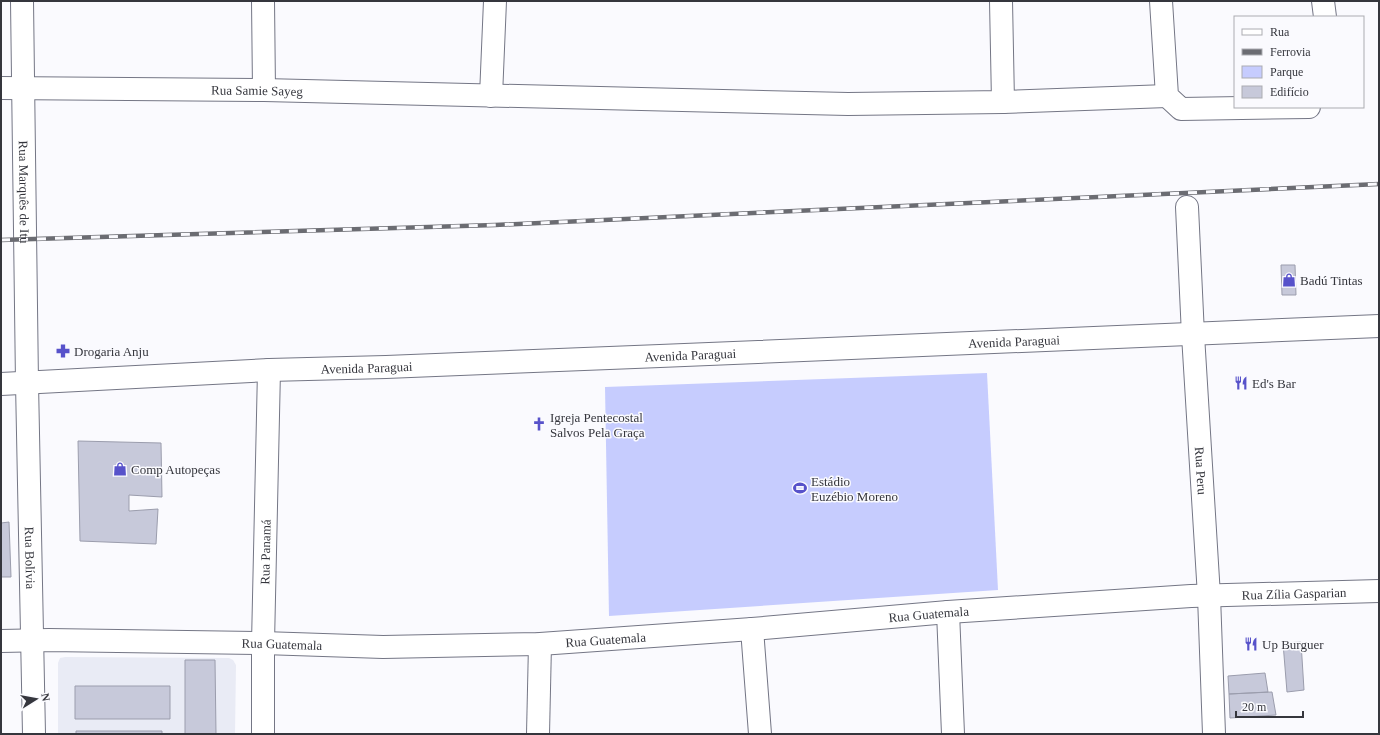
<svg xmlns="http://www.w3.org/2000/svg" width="1380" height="735" font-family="Georgia,serif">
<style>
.built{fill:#e9ebf5}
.green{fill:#c6ccfe}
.building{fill:#c7c9da;stroke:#9b9dad}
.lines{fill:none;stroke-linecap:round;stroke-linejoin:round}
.minor-casing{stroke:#747685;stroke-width:24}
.minor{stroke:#fff;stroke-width:22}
.rail-casing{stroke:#6b6c72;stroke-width:4.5}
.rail{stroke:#fafafe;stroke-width:3;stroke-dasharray:9;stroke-linecap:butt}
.labels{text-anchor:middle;stroke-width:3;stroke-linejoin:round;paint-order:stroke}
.street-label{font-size:13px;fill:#35363d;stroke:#fafafe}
.poi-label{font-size:13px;fill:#35363d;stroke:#fafafe;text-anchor:start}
</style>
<rect width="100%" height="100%" fill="#fafafe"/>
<!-- built -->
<path class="built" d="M 65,657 L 229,658 L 233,660 L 236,665 L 235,734 L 58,734 L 58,663 L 60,658 Z"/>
<!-- green -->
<path class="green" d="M 987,373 L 998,590 L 609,616 L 605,387 Z"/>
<!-- building -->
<path class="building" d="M 1281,265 L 1295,265 L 1296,295 L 1282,295 Z
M 78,441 L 161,443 L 162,497 L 129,495 L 129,511 L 158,509 L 156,544 L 80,541 Z
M 9,522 L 11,577 L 1,577 L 1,523 Z
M 1301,642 L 1304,690 L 1287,692 L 1283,643 Z
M 185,660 L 215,660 L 216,734 L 185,734 Z
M 1265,673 L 1268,692 L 1229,694 L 1228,676 Z
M 75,686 L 170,686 L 170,719 L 75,719 Z
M 1272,692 L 1276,715 L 1230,718 L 1229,694 Z
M 76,731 L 162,731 L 162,734 L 76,734 Z"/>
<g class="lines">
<!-- minor casing -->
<g class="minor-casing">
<g id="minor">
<path id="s1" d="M 22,1 L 27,383 L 34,734"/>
<path d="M 263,1 L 264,90"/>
<path d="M 1001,1 L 1003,102"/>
<path d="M 1161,1 L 1167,96 L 1181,109 L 1309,107"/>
<path d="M 1323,1 L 1325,17"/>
<path id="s2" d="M 1,88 L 264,90 L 848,104 L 1003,102 L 1167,96"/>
<path d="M 491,96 L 495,1"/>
<path id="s3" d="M 1187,207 L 1193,335 L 1209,596 L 1214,734"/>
<path id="s4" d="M 1,384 L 269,370 L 386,367 L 660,356 L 1379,326"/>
<path d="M 948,612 L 953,734"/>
<path d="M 752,629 L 760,734"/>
<path id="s5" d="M 1,641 L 49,640 L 263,643 L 383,647 L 540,644 L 752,629 L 948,612 L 1191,596 L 1379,591"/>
<path id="s6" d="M 263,734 L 263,643 L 269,370"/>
<path d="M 538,734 L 540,644"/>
</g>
</g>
<!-- minor -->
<use href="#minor" class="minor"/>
<!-- rail casing -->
<g class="rail-casing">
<path id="rail" d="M 1,240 L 495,225 L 1379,184"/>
</g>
<!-- rail -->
<use href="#rail" class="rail"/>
</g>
<!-- icons -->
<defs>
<g id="shop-bare" transform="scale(1.08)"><path d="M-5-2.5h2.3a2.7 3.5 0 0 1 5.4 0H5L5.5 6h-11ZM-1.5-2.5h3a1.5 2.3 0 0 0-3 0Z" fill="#5752ca" stroke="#fafafe" stroke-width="2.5" paint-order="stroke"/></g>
<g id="pharmacy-bare" transform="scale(1.08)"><path d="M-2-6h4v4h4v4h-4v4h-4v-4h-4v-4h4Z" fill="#5752ca" stroke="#fafafe" stroke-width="2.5" paint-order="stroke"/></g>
<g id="restaurant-bare" transform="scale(1.08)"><path d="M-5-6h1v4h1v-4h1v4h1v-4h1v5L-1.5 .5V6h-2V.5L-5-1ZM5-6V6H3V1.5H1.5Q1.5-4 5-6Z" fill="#5752ca" stroke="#fafafe" stroke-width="2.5" paint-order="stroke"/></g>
<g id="church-bare" transform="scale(1.08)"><path d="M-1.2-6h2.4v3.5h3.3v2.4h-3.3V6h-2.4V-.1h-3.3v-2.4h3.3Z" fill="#5752ca" stroke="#fafafe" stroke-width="2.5" paint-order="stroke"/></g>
<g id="stadium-bare" transform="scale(1.08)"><path d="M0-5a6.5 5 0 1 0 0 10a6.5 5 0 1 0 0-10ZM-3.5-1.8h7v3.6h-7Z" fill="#5752ca" stroke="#fafafe" stroke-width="2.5" paint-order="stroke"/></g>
</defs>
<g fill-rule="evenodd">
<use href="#shop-bare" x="1289" y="280"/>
<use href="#pharmacy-bare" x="63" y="351"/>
<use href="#restaurant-bare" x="1241" y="383"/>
<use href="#church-bare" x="539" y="424"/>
<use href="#shop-bare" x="120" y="469"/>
<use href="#stadium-bare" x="800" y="488"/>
<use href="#restaurant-bare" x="1251" y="644"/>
</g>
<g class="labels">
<!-- street labels -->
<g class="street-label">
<text dy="5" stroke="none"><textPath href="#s2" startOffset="256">Rua Samie Sayeg</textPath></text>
<text dy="5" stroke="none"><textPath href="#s1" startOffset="191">Rua Marquês de Itu</textPath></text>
<text dy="5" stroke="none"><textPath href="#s4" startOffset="1014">Avenida Paraguai</textPath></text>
<text dy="5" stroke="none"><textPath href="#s4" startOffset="690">Avenida Paraguai</textPath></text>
<text dy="5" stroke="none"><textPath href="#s4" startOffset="366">Avenida Paraguai</textPath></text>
<text dy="5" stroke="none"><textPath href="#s3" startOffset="264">Rua Peru</textPath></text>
<text dy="5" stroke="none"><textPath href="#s6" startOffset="182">Rua Panamá</textPath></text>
<text dy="5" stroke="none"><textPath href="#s1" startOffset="557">Rua Bolívia</textPath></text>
<text dy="5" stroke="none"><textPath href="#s5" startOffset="1295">Rua Zília Gasparian</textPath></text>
<text dy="5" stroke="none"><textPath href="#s5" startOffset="929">Rua Guatemala</textPath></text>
<text dy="5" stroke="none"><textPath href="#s5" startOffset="605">Rua Guatemala</textPath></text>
<text dy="5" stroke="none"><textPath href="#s5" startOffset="281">Rua Guatemala</textPath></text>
</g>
<!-- poi labels -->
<g class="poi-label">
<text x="1300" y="285">Badú Tintas</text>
<text x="74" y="356">Drogaria Anju</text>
<text x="1252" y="388">Ed's Bar</text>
<text x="550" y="422">Igreja Pentecostal<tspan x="550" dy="15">Salvos Pela Graça</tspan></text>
<text x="131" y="474">Comp Autopeças</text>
<text x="811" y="486">Estádio<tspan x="811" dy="15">Euzébio Moreno</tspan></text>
<text x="1262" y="649">Up Burguer</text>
</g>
</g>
<!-- border -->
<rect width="1380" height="735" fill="none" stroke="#35363d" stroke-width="4"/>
<!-- legend -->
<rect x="1234" y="16" width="130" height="92" fill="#fafafe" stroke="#abacb1"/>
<rect x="1242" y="29" width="20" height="6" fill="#ffffff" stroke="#abacb1"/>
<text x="1270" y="36" font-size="12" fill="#35363d">Rua</text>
<rect x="1242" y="49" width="20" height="6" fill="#6b6c72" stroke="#abacb1"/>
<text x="1270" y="56" font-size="12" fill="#35363d">Ferrovia</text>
<rect x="1242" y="66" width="20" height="12" fill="#c6ccfe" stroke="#abacb1"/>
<text x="1270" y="76" font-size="12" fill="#35363d">Parque</text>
<rect x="1242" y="86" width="20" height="12" fill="#c7c9da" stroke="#abacb1"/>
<text x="1270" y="96" font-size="12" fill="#35363d">Edifício</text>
<!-- north arrow -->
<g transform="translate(36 699) rotate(79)" stroke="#fafafe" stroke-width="3" paint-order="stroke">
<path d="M0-3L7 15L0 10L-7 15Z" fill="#35363d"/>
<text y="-6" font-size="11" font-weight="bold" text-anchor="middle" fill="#35363d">N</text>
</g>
<!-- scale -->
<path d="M1236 711v6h67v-6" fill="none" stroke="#35363d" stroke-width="2"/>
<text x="1242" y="711" font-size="12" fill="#35363d" stroke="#fafafe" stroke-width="3" paint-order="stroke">20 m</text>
</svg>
